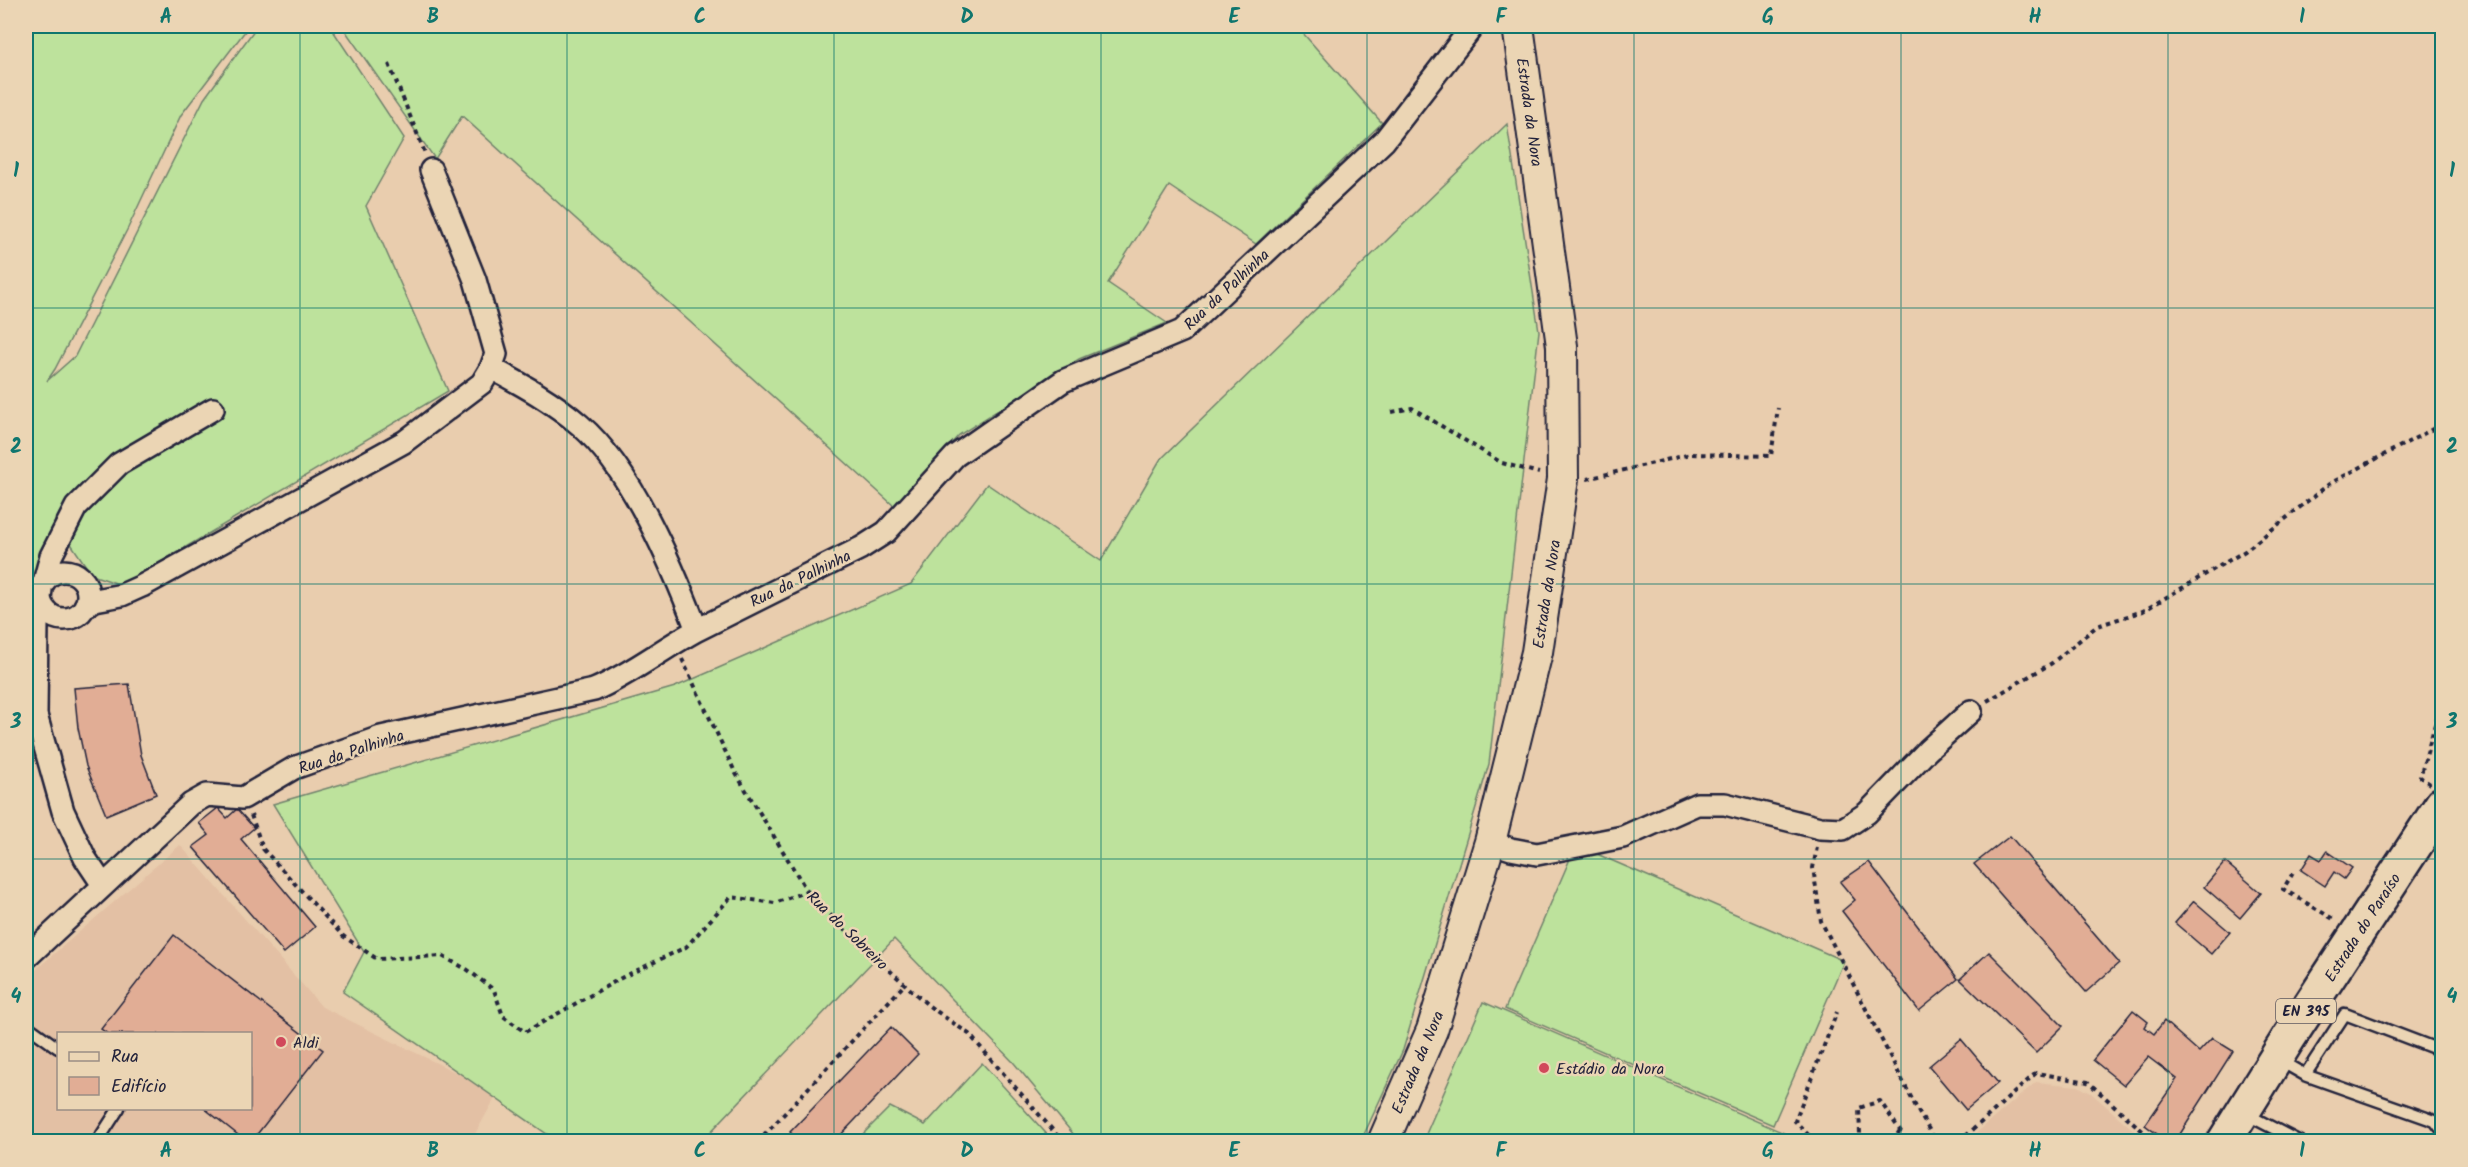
<svg xmlns="http://www.w3.org/2000/svg" width="2468" height="1167" font-family="Kalam,sans-serif">
<style>
.built{fill:#e3c0a4;fill-rule:evenodd}
.grass{fill:#bde29c;stroke:#70826c;stroke-width:1.5}
.building{fill:#e1ad95;stroke:#22223b;stroke-width:1.5}
.lines{fill:none;stroke-linecap:round;stroke-linejoin:round}
.lane-casing{stroke:#22223b;stroke-width:15}
.street-casing{stroke:#22223b;stroke-width:26}
.secondary-casing{stroke:#22223b;stroke-width:34}
.primary-casing{stroke:#22223b;stroke-width:38}
.path{stroke:#22223b;stroke-width:4;stroke-dasharray:4.5 4.5;stroke-linecap:butt}
.lane{stroke:#ebd5b4;stroke-width:10}
.street{stroke:#ebd5b4;stroke-width:21}
.secondary{stroke:#ebd5b4;stroke-width:30}
.primary{stroke:#ebd5b4;stroke-width:33}
.grid{fill:none;stroke:#0f766e;stroke-width:1.5;stroke-opacity:0.55}
.poi-dot{fill:#d1495b;stroke:#ebd5b4;stroke-width:2}
.labels{text-anchor:middle;stroke-width:5;stroke-linejoin:round;paint-order:stroke}
.shield{fill:#ebd5b4;stroke:#5e585f;stroke-width:1.5}
.shield-label{font-size:15px;font-weight:bold;fill:#22223b}
.street-label{font-size:16px;fill:#22223b;stroke:#ebd5b4}
.poi-label{font-size:16px;fill:#22223b;stroke:#ebd5b4;text-anchor:start}
.neatline{fill:none;stroke:#0f766e;stroke-width:2}
.grid-label{font-size:20px;text-anchor:middle;font-weight:bold;fill:#0f766e}
</style>
<rect width="100%" height="100%" fill="#e9cdae"/>
<filter id="ink" filterUnits="userSpaceOnUse"><feTurbulence type="fractalNoise" baseFrequency=".0167" numOctaves="2"/><feDisplacementMap in="SourceGraphic" scale="12" xChannelSelector="R" yChannelSelector="G"/><feConvolveMatrix kernelMatrix="1 2 1 2 8 2 1 2 1" color-interpolation-filters="sRGB"/></filter>
<g filter="url(#ink)">
<!-- built -->
<path class="built" d="M 180,845 L 322,1007 L 498,1093 L 471,1141 L 26,1141 L 26,978 ZM 58,1034 L 250,1034 L 250,1108 L 58,1108 Z
M 2036,1082 L 2078,1086 L 2091,1093 L 2146,1141 L 1967,1141 Z"/>
<!-- grass -->
<path class="grass" d="M 26,26 L 249,26 L 181,115 L 128,228 L 55,369 L 47,381 L 75,356 L 204,99 L 257,26 L 330,26 L 404,138 L 366,206 L 448,391 L 122,585 L 92,575 L 55,520 L 26,688 Z
M 342,26 L 1302,26 L 1301,31 L 1382,123 L 1256,244 L 1169,186 L 1108,283 L 1167,323 L 1079,359 L 959,435 L 894,506 L 462,116 L 435,159 Z
M 1507,124 L 1539,331 L 1489,764 L 1403,1050 L 1361,1141 L 1079,1141 L 1014,1063 L 894,939 L 702,1141 L 557,1141 L 343,992 L 364,952 L 273,804 L 675,687 L 911,584 L 987,484 L 1101,561 L 1160,460 Z
M 1576,845 L 1844,961 L 1773,1125 L 1505,1009 Z
M 1483,1002 L 1784,1133 L 1780,1141 L 1423,1141 Z
M 982,1063 L 1053,1141 L 856,1141 L 890,1107 L 925,1125 Z"/>
<!-- building -->
<path class="building" d="M 129,684 L 141,755 L 156,794 L 106,815 L 86,766 L 78,728 L 74,688 Z
M 218,808 L 227,818 L 237,809 L 254,828 L 241,839 L 315,927 L 284,953 L 193,847 L 209,835 L 199,823 Z
M 2010,836 L 2119,963 L 2086,992 L 1974,864 Z
M 2327,851 L 2352,868 L 2344,879 L 2334,872 L 2325,886 L 2301,870 L 2311,854 L 2321,860 Z
M 1869,862 L 1958,979 L 1919,1011 L 1842,911 L 1855,900 L 1840,882 Z
M 2225,862 L 2261,893 L 2240,918 L 2204,887 Z
M 2194,901 L 2230,932 L 2211,954 L 2175,923 Z
M 174,935 L 323,1050 L 251,1142 L 247,1142 L 204,1108 L 250,1108 L 250,1034 L 108,1034 L 101,1029 Z
M 1989,952 L 2063,1026 L 2036,1053 L 1960,979 Z
M 2133,1010 L 2148,1022 L 2145,1027 L 2154,1034 L 2164,1021 L 2199,1052 L 2212,1038 L 2233,1051 L 2175,1142 L 2168,1142 L 2145,1125 L 2177,1079 L 2148,1057 L 2124,1085 L 2093,1060 Z
M 891,1027 L 918,1054 L 834,1142 L 800,1142 L 790,1132 Z
M 1961,1039 L 1998,1083 L 1966,1110 L 1929,1066 Z"/>
<g class="lines">
<!-- lane casing -->
<g class="lane-casing">
<path id="lane" d="M 26,1025 L 58,1048
M 2279,1060 L 2305,1075 L 2435,1121 L 2442,1130
M 2305,1075 L 2345,1014 L 2442,1051
M 2244,1113 L 2300,1142
M 97,1142 L 119,1108"/>
</g>
<!-- street casing -->
<g class="street-casing">
<path id="street" d="M 491,368 C 523,385 552,401 580,425 C 632,470 672,565 697,630
M40 595a24 24 0 1 1 48 0a24 24 0 1 1-48 0Z
M 44,582 L 51,556 L 76,507 L 119,464 L 213,409
M 41,590 L 37,622 L 36,715 L 63,811 L 85,858 L 103,885
M 85,606 L 95,600 L 122,595 L 142,586 L 375,458 L 404,442 L 482,383 L 491,368 L 496,354 L 475,280 L 431,170
M 1490,842 L 1511,849 L 1537,854 L 1623,837 L 1697,804 L 1725,804 L 1820,828 L 1843,829 L 1867,813 L 1928,750 L 1971,711
M 26,958 L 191,804 L 207,795 L 243,798 L 294,768 L 381,737 L 594,690 C 631,674 662,649 697,630 L 861,548 L 886,532 L 955,456 L 1063,381 L 1182,331 L 1384,141 L 1473,26"/>
</g>
<!-- secondary casing -->
<g class="secondary-casing">
<path id="secondary" d="M 1383,1142 L 1432,1030 L 1490,842 L 1537,652 L 1563,479 L 1562,346 L 1518,26"/>
</g>
<!-- primary casing -->
<g class="primary-casing">
<path id="primary" d="M 2224,1142 L 2288,1039 L 2442,804"/>
</g>
<!-- path -->
<path class="path" d="M 389,64 L 425,153
M 1392,412 L 1412,408 L 1502,463 L 1539,473
M 1587,479 L 1691,454 L 1771,456 L 1778,408
M 682,659 L 735,772 L 807,891 L 845,930 L 929,1006 L 969,1034 L 1063,1142
M 1987,701 L 2052,663 L 2097,626 L 2143,611 L 2245,551 L 2329,484 L 2442,424
M 2430,784 L 2420,777 L 2442,700
M 251,815 L 263,849 L 343,936 L 377,959 L 442,956 L 468,970 L 494,990 L 503,1016 L 525,1032 L 623,977 L 686,947 L 731,897 L 775,903 L 807,891
M 1817,847 L 1813,868 L 1821,921 L 1918,1111 L 1934,1138 L 1947,1142
M 2293,873 L 2283,889 L 2335,920
M 758,1142 L 905,984
M 1815,1142 L 1795,1121 L 1837,1012
M 1863,1142 L 1860,1134 L 1859,1108 L 1880,1101 L 1908,1142
M 1893,1142 L 1900,1130
M 1959,1142 L 2036,1073 L 2088,1082 L 2155,1142"/>
<!-- lane -->
<use href="#lane" class="lane"/>
<!-- street -->
<use href="#street" class="street"/>
<!-- secondary -->
<use href="#secondary" class="secondary"/>
<!-- primary -->
<use href="#primary" class="primary"/>
</g>
</g>
<!-- grid -->
<path class="grid" d="M 300,26 L 300,1142M 567,26 L 567,1142M 834,26 L 834,1142M 1101,26 L 1101,1142M 1367,26 L 1367,1142M 1634,26 L 1634,1142M 1901,26 L 1901,1142M 2168,26 L 2168,1142M 26,308 L 2442,308M 26,584 L 2442,584M 26,859 L 2442,859"/>
<!-- markers -->
<g class="poi-dot">
<circle cx="281" cy="1042" r="6"/>
<circle cx="1544" cy="1068" r="6"/>
</g>
<g class="labels">
<!-- shield labels -->
<rect class="shield" x="2276" y="999" width="60" height="24" rx="4.5"/>
<g class="shield-label">
<text x="2306" y="1016">EN 395</text>
</g>
<!-- street labels -->
<g class="street-label">
<text transform="translate(1530 112) rotate(82)" y="6">Estrada da Nora</text>
<text transform="translate(1226 289) rotate(-43)" y="6">Rua da Palhinha</text>
<text transform="translate(800 578) rotate(-26)" y="6">Rua da Palhinha</text>
<text transform="translate(1546 594) rotate(-81)" y="6">Estrada da Nora</text>
<text transform="translate(351 751) rotate(-18)" y="6">Rua da Palhinha</text>
<text transform="translate(2362 927) rotate(-57)" y="6">Estrada do Paraíso</text>
<text transform="translate(848 930) rotate(44)" y="6">Rua do Sobreiro</text>
<text transform="translate(1417 1062) rotate(-67)" y="6">Estrada da Nora</text>
</g>
<!-- poi labels -->
<g class="poi-label">
<text x="293" y="1048">Aldi</text>
<text x="1556" y="1074">Estádio da Nora</text>
</g>
</g>
<!-- margin -->
<rect width="2468" height="1167" fill="none" stroke="#ebd5b4" stroke-width="66"/>
<!-- legend -->
<rect x="57" y="1032" width="195" height="78" fill="#ebd5b4" stroke="#9b8d84" stroke-width="1.5"/>
<rect x="69" y="1052" width="30" height="9" fill="#ebd5b4" stroke="#9b8d84" stroke-width="1.5"/>
<text x="111" y="1062" font-size="18" fill="#22223b">Rua</text>
<rect x="69" y="1077" width="30" height="18" fill="#e1ad95" stroke="#9b8d84" stroke-width="1.5"/>
<text x="111" y="1092" font-size="18" fill="#22223b">Edifício</text>
<rect x="33" y="33" width="2402" height="1101" class="neatline"/>
<g class="grid-label">
<text x="166" y="23">A</text>
<text x="433" y="23">B</text>
<text x="700" y="23">C</text>
<text x="967" y="23">D</text>
<text x="1234" y="23">E</text>
<text x="1501" y="23">F</text>
<text x="1768" y="23">G</text>
<text x="2035" y="23">H</text>
<text x="2302" y="23">I</text>
<text x="16" y="177">1</text>
<text x="2452" y="177">1</text>
<text x="16" y="453">2</text>
<text x="2452" y="453">2</text>
<text x="16" y="728">3</text>
<text x="2452" y="728">3</text>
<text x="16" y="1003">4</text>
<text x="2452" y="1003">4</text>
<text x="166" y="1157">A</text>
<text x="433" y="1157">B</text>
<text x="700" y="1157">C</text>
<text x="967" y="1157">D</text>
<text x="1234" y="1157">E</text>
<text x="1501" y="1157">F</text>
<text x="1768" y="1157">G</text>
<text x="2035" y="1157">H</text>
<text x="2302" y="1157">I</text>
</g>
</svg>
